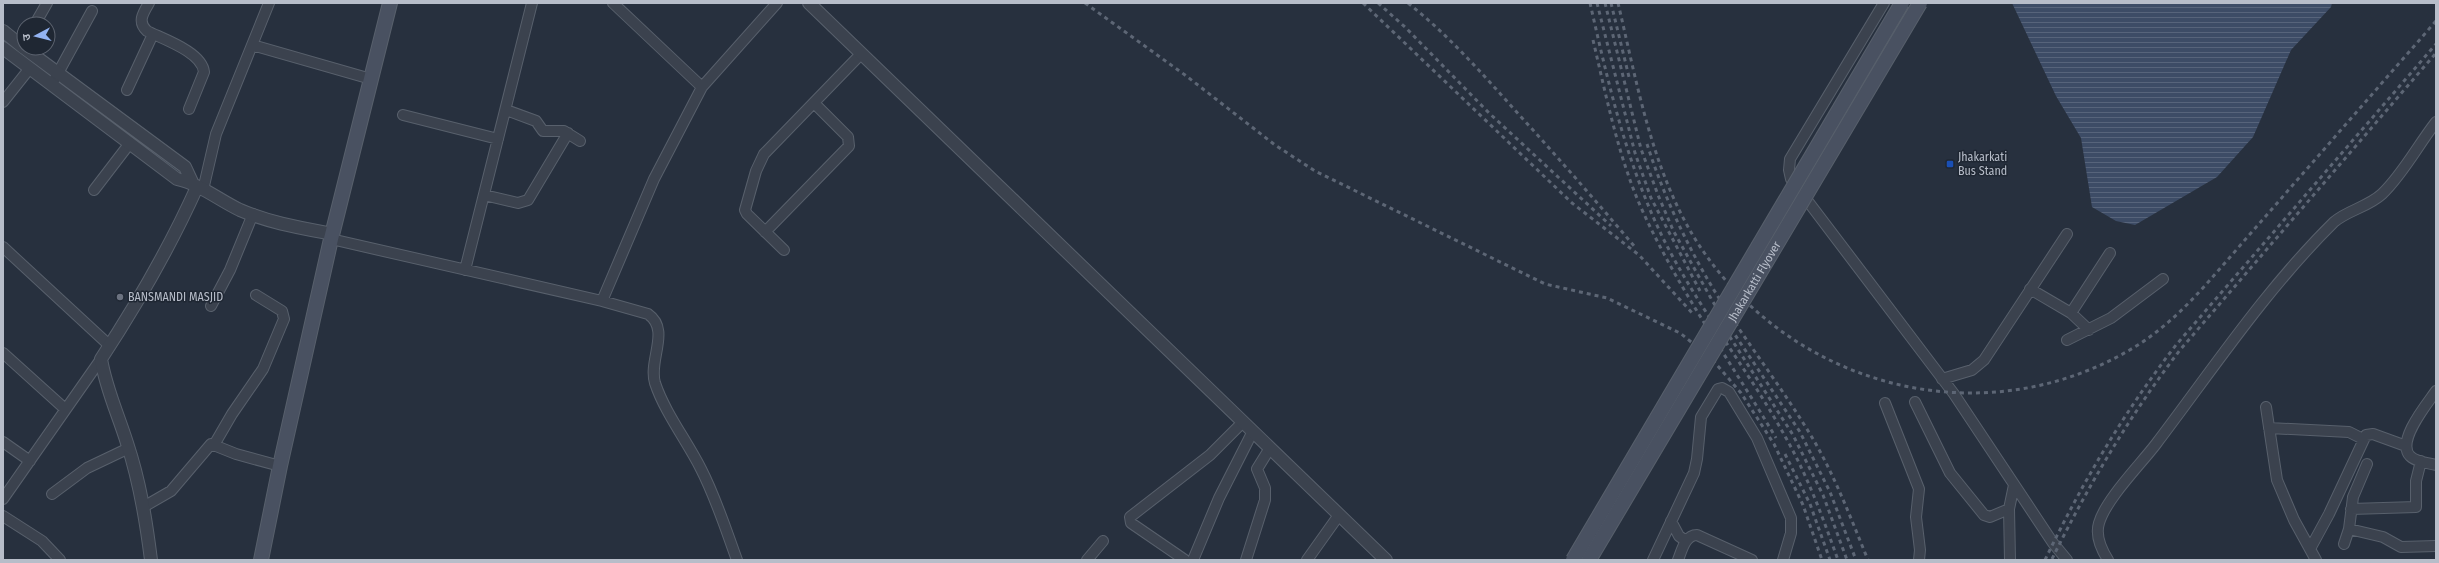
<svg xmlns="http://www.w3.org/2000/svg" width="2439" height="563" font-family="'Fira Sans Condensed','Noto Sans Devanagari',sans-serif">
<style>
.water{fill:url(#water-rules)}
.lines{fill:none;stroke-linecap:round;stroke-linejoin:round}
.minor-casing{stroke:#58606c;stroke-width:12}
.tertiary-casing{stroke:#58606c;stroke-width:14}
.secondary-casing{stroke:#58606c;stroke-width:16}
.minor{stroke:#3b424e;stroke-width:10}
.tertiary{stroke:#3b424e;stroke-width:12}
.secondary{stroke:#495161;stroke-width:14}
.rail{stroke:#5d6675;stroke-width:3;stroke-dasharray:4 4;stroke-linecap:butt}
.secondary-bridge-casing{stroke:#58606c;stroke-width:16;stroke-linecap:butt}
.secondary-bridge{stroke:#495161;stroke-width:14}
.transit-dot{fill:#1a4fb4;stroke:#1f2733;stroke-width:1.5}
.worship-dot{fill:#6b7280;stroke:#1f2733;stroke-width:1.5}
.labels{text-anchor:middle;stroke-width:3;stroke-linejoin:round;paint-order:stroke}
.poi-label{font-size:12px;fill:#b7bdc9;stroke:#1f2733;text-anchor:start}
.street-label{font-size:12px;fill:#b7bdc9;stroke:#1f2733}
</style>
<defs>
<pattern id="water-rules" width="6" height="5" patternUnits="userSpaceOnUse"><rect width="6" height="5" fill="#3d4c66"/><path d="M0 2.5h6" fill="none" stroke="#57647b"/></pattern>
</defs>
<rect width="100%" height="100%" fill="#27303e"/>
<!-- water -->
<path class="water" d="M 2012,3 L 2332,3 L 2331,7 L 2291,50 L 2253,137 L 2217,177 L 2135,225 L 2116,221 L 2092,207 L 2081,138 L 2056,96 Z"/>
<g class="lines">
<!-- minor casing -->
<g class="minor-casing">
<path id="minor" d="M 149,3 C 143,13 137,22 147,31 C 163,39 202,52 204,72 L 189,109
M 613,3 L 702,87 L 777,3
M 1884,3 L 1790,159 L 1789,170 L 1791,179 L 1954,394 L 2053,543 L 2067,560
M 35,24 L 47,3
M 252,45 L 371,79
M 52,84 L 92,11
M 127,90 L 153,34
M 3,102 L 30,68
M 506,110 L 536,121 L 543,131 L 564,131 L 580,141
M 403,115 L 498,139
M 94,190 L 130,143
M 203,190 L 216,134 L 269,3
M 484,195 L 518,203 L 528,200 L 568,133
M 765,232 L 849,146 L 848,137 L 814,103
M 331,239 L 602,301 L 648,314 C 671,330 648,360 655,383 C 665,413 687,441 701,469 C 716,498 726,530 737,560
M 3,247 L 109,345
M 784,250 L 747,214 L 745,210 L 756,171 L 764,154 L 861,54
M 465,270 L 532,3
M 2030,289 L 2071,313 L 2089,330
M 602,301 L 654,179 L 702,87
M 211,306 L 230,270 L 253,214
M 2071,313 L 2110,253
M 2067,340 L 2111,318 L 2163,279
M 3,353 L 64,408
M 1942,379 L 1972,370 L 1984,360 L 2067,234
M 2436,391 C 2427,404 2396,441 2410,456 C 2416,462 2428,463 2436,465
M 1915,402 L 1950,473 L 1984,515 L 1990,517 L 2009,509
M 1885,403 L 1919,489 L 1916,517 L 1920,550 L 1919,560
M 2266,407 L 2277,480 L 2294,520 L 2316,560
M 2269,428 L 2349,432 L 2363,439
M 3,442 L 30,461
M 214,445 L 232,414 L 263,369 L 284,319 L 282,311 L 256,295
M 52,494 L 87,468 L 129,448
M 3,499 L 101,359
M 145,506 L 171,491 L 211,444 L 236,454 L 280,466
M 2351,509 L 2416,507 L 2416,481 L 2421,461
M 3,516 L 42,541 L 60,560
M 1671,521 L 1679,536 L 1686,541
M 2349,529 L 2383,537 L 2401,547 L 2436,546
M 2344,544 L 2349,529 L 2353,497 L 2367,464
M 2310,549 L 2329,514 L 2366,435 L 2373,434 L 2406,446
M 1087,560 L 1103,541
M 1185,560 L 1131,523 L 1130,517 L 1210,455 L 1243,422
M 1193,560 L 1219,498 L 1253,431
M 1246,560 L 1265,500 L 1265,488 L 1257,469 L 1270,448
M 1307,560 L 1339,515
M 1653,560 L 1694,473 L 1697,459 L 1701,417 L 1718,389 L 1722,388 L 1729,392 L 1757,438 L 1791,518 L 1791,533 L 1783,560
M 1678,560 C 1682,550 1685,535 1697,535 L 1752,560
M 2010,560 L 2009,509 L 2014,485
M 2108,560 C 2101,549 2095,536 2099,523 C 2106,499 2140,465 2156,444 C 2213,369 2266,289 2334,222 C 2348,210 2368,207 2382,194 C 2403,174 2418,145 2436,122"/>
</g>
<!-- tertiary casing -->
<g class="tertiary-casing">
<path id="tertiary" d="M 809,3 L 1386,560
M 3,31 L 24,48
M 3,48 L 177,179 C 200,184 219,200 240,210 C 270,223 301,228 333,234
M 24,48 L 185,167 L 192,182
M 151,560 C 146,520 140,482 127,443 C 118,414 106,389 101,359 C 137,304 170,247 197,187"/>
</g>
<!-- secondary casing -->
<g class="secondary-casing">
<path id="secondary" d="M 261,560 L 280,466 L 331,239 L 390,3"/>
</g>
<!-- minor -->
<use href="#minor" class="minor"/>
<!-- tertiary -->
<use href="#tertiary" class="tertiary"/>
<!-- secondary -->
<use href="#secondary" class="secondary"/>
<!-- rail -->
<path class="rail" d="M 1085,3 L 1185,75 L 1275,145 L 1315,171 L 1545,284 L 1607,298 L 1680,333 L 1711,358 L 1741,393 L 1774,444 L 1803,505 L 1822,560
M 1363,3 L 1572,203 L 1639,255 L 1694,315
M 1378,3 L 1405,27 L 1489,113 L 1611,226
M 1408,3 C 1447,34 1480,71 1513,108 C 1555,154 1595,200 1635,247
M 1590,3 C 1608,82 1626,162 1662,236 C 1697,307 1748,369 1786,438 C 1808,477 1823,518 1838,560
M 1597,3 L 1635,153 L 1651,198 L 1700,291
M 1605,3 L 1641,149 L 1658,195 L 1673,230 L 1713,302 L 1800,432 L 1830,492 L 1856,560
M 1611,3 L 1629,77
M 1618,3 C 1637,83 1652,171 1697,242 C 1791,388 1983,438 2133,348 C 2163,330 2187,306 2210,280 L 2436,21
M 1593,40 C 1606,95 1617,151 1639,203 C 1676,287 1730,360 1776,438
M 1647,144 C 1664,197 1688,248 1717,295 C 1745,340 1777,381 1805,426 C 1832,468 1849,514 1868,560
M 1721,323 L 1793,435 L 1823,495 L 1847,560
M 1785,454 L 1810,504 L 1830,560
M 2052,559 C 2088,486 2130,415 2180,350 L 2436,53
M 2045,560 C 2082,483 2124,412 2176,345 L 2436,44"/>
<!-- secondary-bridge casing -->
<g class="secondary-bridge-casing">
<g id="secondary-bridge">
<path d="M 1573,560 L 1902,3"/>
<path id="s1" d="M 1589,560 L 1920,3"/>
</g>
</g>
<!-- secondary-bridge -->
<use href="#secondary-bridge" class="secondary-bridge"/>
</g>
<!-- markers -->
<rect class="transit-dot" x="1946" y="160" width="8" height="8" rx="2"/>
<circle class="worship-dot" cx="120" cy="297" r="4"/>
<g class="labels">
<!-- poi labels -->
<g class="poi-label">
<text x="1958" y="161">Jhakarkati<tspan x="1958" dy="14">Bus Stand</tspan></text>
<text x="128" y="301">BANSMANDI MASJID</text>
</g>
<!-- street labels -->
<g class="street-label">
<text dy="4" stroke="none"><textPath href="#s1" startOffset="324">Jhakarkatti Flyover</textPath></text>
</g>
</g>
<!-- border -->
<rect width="2439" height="563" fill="none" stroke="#b7bdc9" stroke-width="8"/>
<!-- north arrow -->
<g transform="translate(36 36) rotate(263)"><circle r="19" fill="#1f2733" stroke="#5c636f"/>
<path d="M0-3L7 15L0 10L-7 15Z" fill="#93b3f2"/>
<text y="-6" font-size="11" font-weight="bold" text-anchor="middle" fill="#b7bdc9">उ</text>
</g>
</svg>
